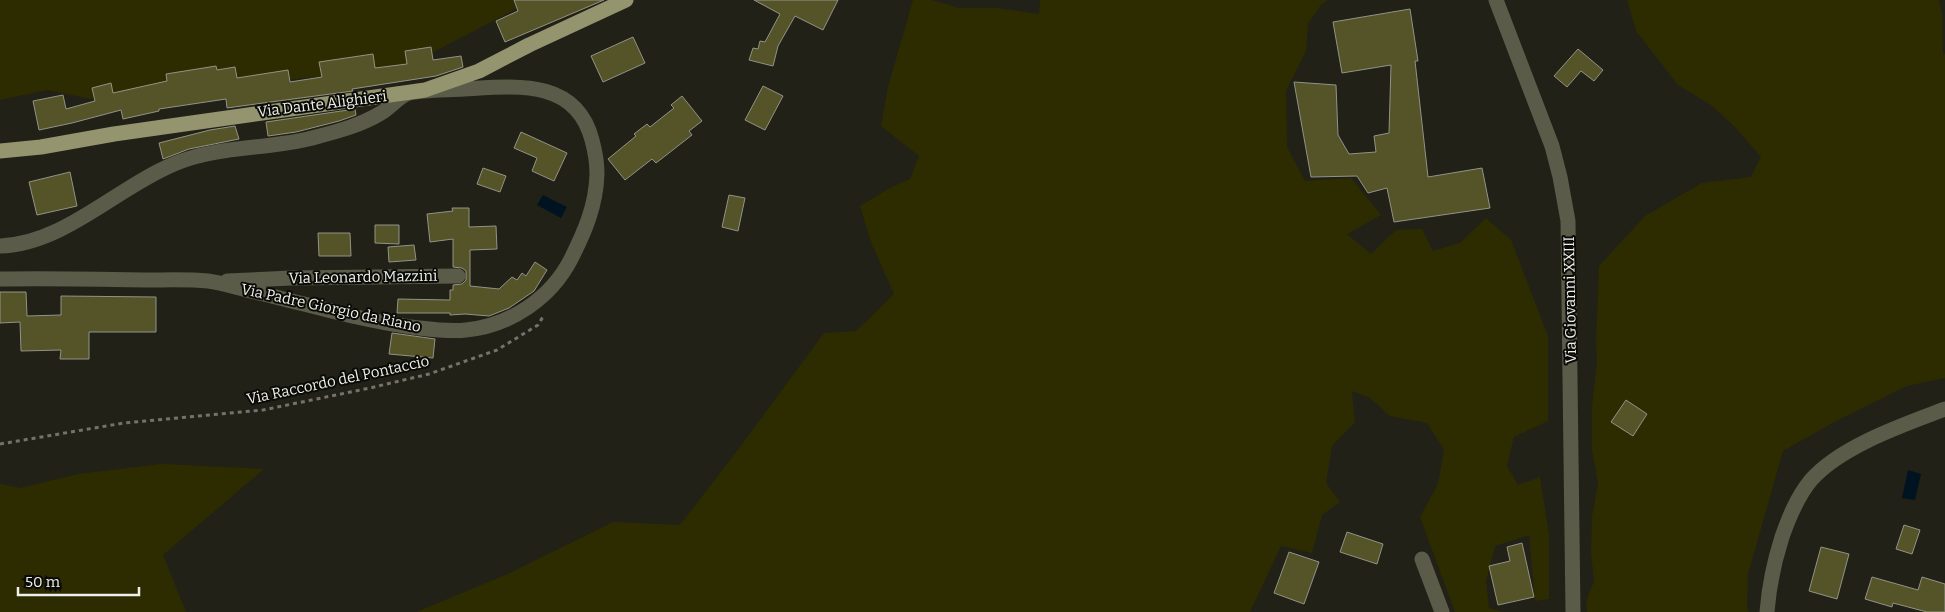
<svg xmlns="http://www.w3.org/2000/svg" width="1945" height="612" font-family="Bitter,serif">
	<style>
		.green { fill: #2d2c00 }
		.water { fill: #001320 }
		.building { fill: #545428; stroke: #929387 }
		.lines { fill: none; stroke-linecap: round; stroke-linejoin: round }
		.path { stroke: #73736b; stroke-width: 3; stroke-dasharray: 4 4; stroke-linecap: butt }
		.minor { stroke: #5a5b48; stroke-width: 15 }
		.major { stroke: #94956e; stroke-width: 15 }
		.labels { text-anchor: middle; stroke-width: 4; stroke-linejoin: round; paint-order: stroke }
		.street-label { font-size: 15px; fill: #f0f0ea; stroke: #0a0a07 }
	</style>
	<rect width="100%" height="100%" fill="#212118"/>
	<path class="green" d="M0,0h533l-130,68 -252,26 -49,7 -55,-11 -47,10z
		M913,0h19l27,8h38l42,6 1,-14h287l-7,6 -12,18 -2,27 -20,40 1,56 18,34 46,-3 30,37 -34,19 24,20 25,-24 26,-1 11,22 27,-8 26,-25 25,22 37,96v85l-34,16 -7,29 11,19 22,-8 9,58v64l-14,2 -6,-66 -34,11 -9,35 3,27 14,4h-48l-35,-95 18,-33 6,-34 -17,-27 -37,-7 -20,-18 -18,-7 3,31 -23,24 -6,37 14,19 -18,13 -10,38 -31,-7 -31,66h-834l94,-39 103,-51 67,3 57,-74 87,-118 32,-2 38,-37 -23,-52 -11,-36 32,-19 18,-8 9,-23 -38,-30 7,-39z
		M1627,0h312l3,14 1,40h2v324l-38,8 -71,35 -53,30 -35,123 -1,34 2,4h-162l-1,-10 8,-21 -3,-28 1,-37 6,-32 -6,-35v-42l5,-45 -1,-21 3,-75 46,-50 57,-33 49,-6 10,-20 -28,-32 -22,-20 -33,-20 -42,-54z
		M161,464l103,5 -101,86 23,57h-186v-128l20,4 58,-14z"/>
	<path class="water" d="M543,195l24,12 -6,11 -24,-13z
		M1908,470l13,4 -6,26 -13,-2z"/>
	<path class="building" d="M514,0h90l-99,42 -9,-21 22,-10z
		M754,0h84l-15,30 -28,-14 -17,30 -5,20 -24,-6 4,-12 5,1 2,-8 5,1 15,-28z
		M1410,9l8,52h-3l13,116 54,-9 8,40 -96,14 -7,-34 -19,5 -11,-17 -46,1 -17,-95 42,3 2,50 11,19 27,-2 -2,-16 15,-3 2,-68 -49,8 -9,-51z
		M633,37l12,26 -42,19 -12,-26z
		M431,47l2,13 28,-4 2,11 -27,9 -84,13 1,2 -90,12 -36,5 -1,-9 -67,10v2l-36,8 -2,-9 -49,13 -33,7 -6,-29 30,-6 3,14 29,-8 -3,-13 19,-5 2,10 54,-12 -1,-7 50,-8 1,4 18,-3 2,11 51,-8 2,12 32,-5 -3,-15 54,-8 2,14 32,-4 -2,-13z
		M1578,49l25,21 -9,11 -13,-10 -14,16 -13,-11z
		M763,86l20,10 -18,34 -20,-10z
		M682,96l20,25 -13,10 3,4 -36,28 -4,-4 -27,21 -17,-21 28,-23 -2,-2 13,-10 3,3 24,-19 -3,-3z
		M355,109l1,6 -17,6 -43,11 -28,4 -2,-14z
		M235,126l4,13 -50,10 -26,10 -4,-16 51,-13z
		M521,132l46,21 -13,28 -22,-10 5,-13 -23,-10z
		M483,168l23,8 -6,16 -23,-8z
		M70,172l7,34 -40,9 -8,-33z
		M729,195l16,3 -7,33 -16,-4z
		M452,208h17v19l27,-1 1,23 -27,1v36l29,3 13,-12 5,3 5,-7 4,3 9,-14 12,8 -13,21 -25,17 -20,8 -24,-2 -15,1v-2h-53l1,-14 52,1v-10h3v-5l9,-1 4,-4v-9l-4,-3 -9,-1v-28l-23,3 -3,-28 26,-3z
		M375,225h24v19l-24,-1z
		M318,233h32l1,23h-32z
		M414,245l2,15 -27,2 -1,-15z
		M0,292h26l1,24 34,-1v-19l95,1v35h-67v27h-29l1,-9 -40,1 -1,-29 -20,1z
		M392,333l43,6 -2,19 -44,-4z
		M1626,400l21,14 -14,22 -22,-14z
		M1904,525l16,5 -8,24 -16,-5z
		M1347,532l36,12 -6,20 -37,-12z
		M1522,543l12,54 -36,8 -9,-39 21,-5 -3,-14z
		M1821,547l28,7 -12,45 -28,-8z
		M1289,552l30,10 -15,42 -30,-11z
		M1872,577l46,13 4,-13 23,7v28h-18l-34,-9 -1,4 -27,-8z"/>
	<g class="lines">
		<path class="path" d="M0,444l124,-21 139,-13 107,-22 59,-14 68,-24 41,-25 6,-10"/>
		<path class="minor" d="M1496,0l56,146 8,31 8,44 5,391
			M0,246c64,-2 116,-58 174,-82 44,-19 95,-14 142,-27 23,-6 45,-12 65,-24 9,-5 18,-17 28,-20 12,-3 42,-3 55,-4 51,-3 112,-11 128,51 3,11 5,22 5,34 -1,32 -12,57 -26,85 -20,39 -61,67 -105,71 -18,2 -37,-1 -55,-3 -52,-7 -104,-23 -156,-35 -15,-3 -31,-9 -47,-11 -20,-2 -42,-1 -62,-1 -49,-1 -97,-2 -146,-1
			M227,281l64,-3 167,-2
			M1422,559l20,53
			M1767,612c2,-26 7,-50 15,-75 7,-20 15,-40 29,-57 30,-34 92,-55 134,-71"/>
		<path class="major" d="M0,151l41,-4 73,-13 311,-44 54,-19 50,-26 97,-45"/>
	</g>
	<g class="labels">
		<g class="street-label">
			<text transform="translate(322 104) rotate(-7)" y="5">Via Dante Alighieri</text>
			<text transform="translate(363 277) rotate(-1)" y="5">Via Leonardo Mazzini</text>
			<text transform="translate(1570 300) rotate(-91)" y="5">Via Giovanni XXIII</text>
			<text transform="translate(331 308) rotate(12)" y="5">Via Padre Giorgio da Riano</text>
			<text transform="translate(338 380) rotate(-12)" y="5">Via Raccordo del Pontaccio</text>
		</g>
	</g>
	<path d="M18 587v8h121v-8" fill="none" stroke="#f0f0ea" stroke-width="2.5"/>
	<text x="25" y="587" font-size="15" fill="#f0f0ea" stroke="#0a0a07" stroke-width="4" paint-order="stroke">50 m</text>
</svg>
